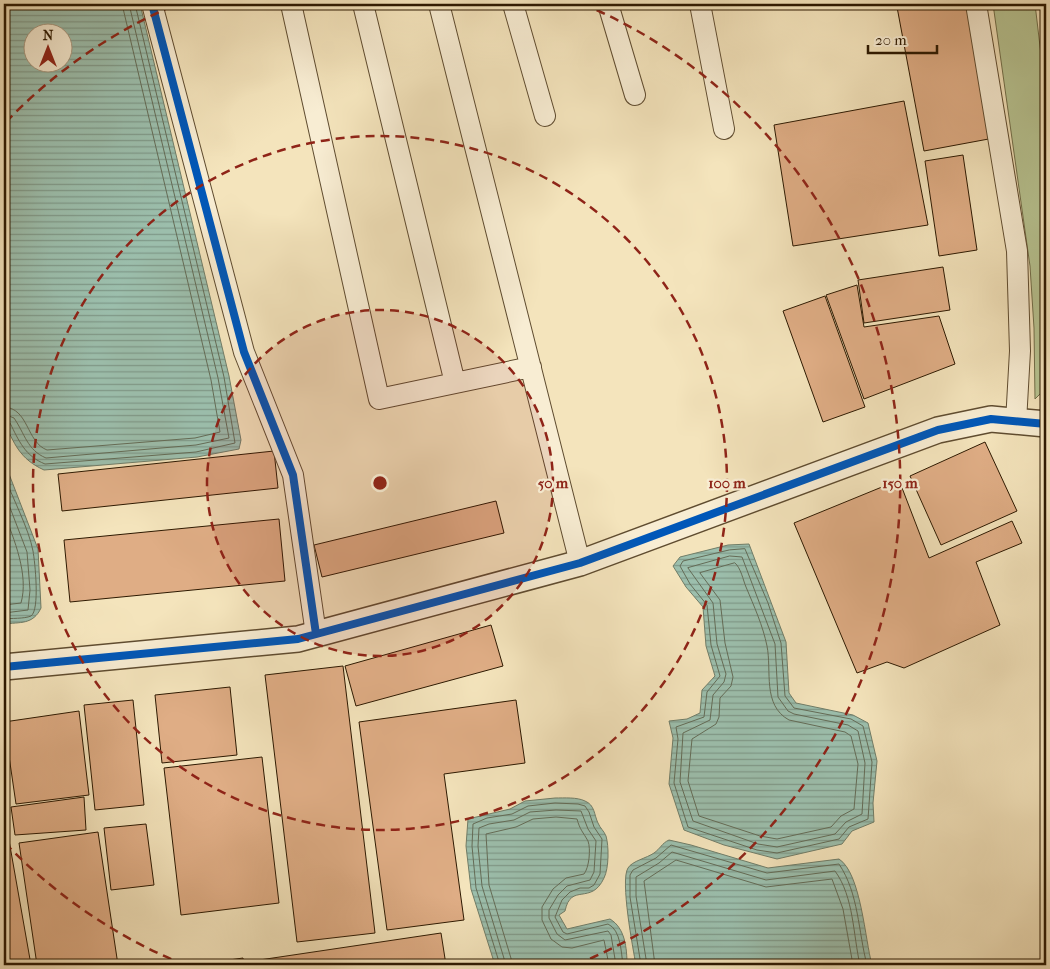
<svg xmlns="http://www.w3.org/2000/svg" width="1050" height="969" font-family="'IM FELL French Canon',serif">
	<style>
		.green { fill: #b8c593; stroke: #726f4a }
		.water { fill: url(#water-rules); stroke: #707d68; fill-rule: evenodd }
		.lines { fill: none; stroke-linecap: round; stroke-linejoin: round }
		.shore { stroke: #646c57; stroke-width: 1 }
		.building { fill: #dfad85; stroke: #2d1901 }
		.minor-casing { stroke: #5f4c30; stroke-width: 22 }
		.tertiary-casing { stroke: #5f4c30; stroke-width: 28 }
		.minor { stroke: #f8edd3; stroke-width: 20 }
		.tertiary { stroke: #f8edd3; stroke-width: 25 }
		.cycleway-casing { stroke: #f8edd3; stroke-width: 11 }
		.cycleway { stroke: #0057b8; stroke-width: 8 }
		.ring { fill: none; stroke: #8f2418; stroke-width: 2.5; stroke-dasharray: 9 6 }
		.centre { fill: #8f2418; stroke: #f8edd3; stroke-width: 2.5 }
		.ring-label { font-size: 15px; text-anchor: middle; font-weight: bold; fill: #8f2418; stroke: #f8edd3; stroke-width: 4.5; stroke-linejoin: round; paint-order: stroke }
	</style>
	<defs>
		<pattern id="water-rules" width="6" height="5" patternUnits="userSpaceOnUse" patternTransform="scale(1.25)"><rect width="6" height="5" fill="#9cbfad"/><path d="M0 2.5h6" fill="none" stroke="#809a8a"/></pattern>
	</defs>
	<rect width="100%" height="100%" fill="#f4e4bc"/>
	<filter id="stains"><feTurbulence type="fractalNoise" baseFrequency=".004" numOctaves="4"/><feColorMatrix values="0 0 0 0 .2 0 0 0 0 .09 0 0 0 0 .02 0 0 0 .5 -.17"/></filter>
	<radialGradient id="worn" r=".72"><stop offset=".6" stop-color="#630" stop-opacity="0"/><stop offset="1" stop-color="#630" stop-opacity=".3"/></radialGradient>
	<path class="green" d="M993,4h42l11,93v291l-11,11 -1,-71 -4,-62z"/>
	<path class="water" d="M4,4h136l89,372 12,64 -2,9 -42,8 -153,13c-24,-11 -30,-26 -40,-49zM32,32h30v30h-30z
		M4,461l34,88 3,59c-8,17 -21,14 -37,16z
		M749,544l37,98 3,51 7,10 57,12 15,8 9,38 -4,42 1,19 -22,9 -10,13 -65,15 -53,-14 -40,-15 -15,-46 4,-46 -4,-17 18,-2 13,-6 2,-23 13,-14 -9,-30 -3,-39 -17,-20 -13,-21 7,-9 48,-12z
		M555,798c9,0 22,-1 30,3 10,4 9,14 13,22 2,5 6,8 8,13 3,10 3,32 -2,42 -13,28 -33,4 -39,33l-6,4 8,14 43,-10c15,9 17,29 17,46h-132l-24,-76 -5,-43 2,-27 42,-10 15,-8z
		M669,840l22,5 77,23 71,-9c22,14 26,81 33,106h-236c-3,-16 -16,-85 -8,-97 4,-7 19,-10 26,-15 6,-4 8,-10 15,-13z"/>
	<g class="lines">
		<path class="shore" d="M4,407c25,1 22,35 43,43l148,-12 25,-6 -9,-52 -89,-376
			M4,414l10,4c11,16 13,32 32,40l150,-13 33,-7 -11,-60 -89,-374
			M4,420l6,3c9,18 15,33 35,41l151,-12 39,-9 -11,-66 -89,-373
			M4,475c8,22 25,54 29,76 2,11 7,59 -2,65 -7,3 -20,2 -27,3
			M4,492l23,60 3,38 -2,20 -24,3
			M4,513c10,26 25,62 17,90l-17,2
			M745,549l23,54 13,40 4,53 9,12 57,11 12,7 9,36 -4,57 -19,8 -10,12 -62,14 -20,-3 -69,-23 -14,-44 4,-44 -2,-12 28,-10 3,-25 13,-16 -9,-31 -4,-40 -17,-21 -10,-18 3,-5 46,-11z
			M730,556l12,1 33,87 3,53 10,14 6,3 54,11 10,6 7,32 -3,51 -16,8 -11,12 -58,13 -19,-3 -65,-23 -13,-39 3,-49 27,-13 3,-25 11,-13 2,-8 -9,-30 -4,-41 -25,-35z
			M735,563c6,5 8,17 11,24 8,19 17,39 21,59 5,25 -5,59 22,74l56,12 6,4 7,28 -4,45 -13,7 -10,11 -54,12 -17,-3 -61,-20 -11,-35 4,-42 24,-15 3,-7 1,-19 11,-12 2,-9 -8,-34 -5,-43 -20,-27z
			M500,965l-24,-77 -4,-42 1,-22 14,-6 25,-4 16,-8 27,-3 23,1 7,2 4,6 5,15 8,12 -2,35 -6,11 -5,3h-9l-10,4 -8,8 -7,17 8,15 4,2 41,-10c13,6 13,28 15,41
			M506,965l-24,-79 -4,-40 1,-18 10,-4 25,-4 16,-8 26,-2 25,1 7,18 8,12 -2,31 -4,8 -23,6 -9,9 -9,15v8l8,16 8,6 43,-9 3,4 5,30
			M513,965l-24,-80 -3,-51 30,-7 17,-8 23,-2 21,2c3,11 6,13 11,22 3,8 1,27 -4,33l-18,4 -13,11 -11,18v13l9,19 11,8 10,1 32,-8 5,25
			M641,965l-11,-68v-22l3,-5 23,-12 15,-13 96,28 72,-9c20,30 19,67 28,101
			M647,965l-11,-69v-19l23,-14 13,-11 94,28 69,-9c19,26 18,64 25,94
			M655,965l-11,-84 32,-21 90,27 66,-8 11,30 10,56"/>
	</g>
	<path class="building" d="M915,4h53l26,134 -70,13 -27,-144z
		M904,101l24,124 -135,21 -19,-121z
		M963,155l14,95 -38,6 -14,-95z
		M943,267l7,43 -86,13 -6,-43z
		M857,285l7,42 75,-11 16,48 -91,35 -38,-104z
		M825,296l40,111 -42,15 -40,-111z
		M985,442l32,69 -76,34 -31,-69z
		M274,451l4,37 -216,23 -4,-37z
		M899,480l30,78 83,-37 10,22 -46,19 24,63 -96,43 -17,-6 -30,11 -63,-150z
		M496,501l8,32 -182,44 -8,-32z
		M279,519l6,62 -215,21 -6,-62z
		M491,625l12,41 -147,40 -11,-40z
		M343,666l32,267 -78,9 -32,-267z
		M230,687l7,68 -75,8 -7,-68z
		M133,700l11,105 -49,5 -11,-105z
		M516,700l9,63 -81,11 20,146 -77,10 -28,-208z
		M79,711l10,84 -73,9 -12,-82z
		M262,757l17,146 -98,12 -17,-147z
		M84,797l2,33 -71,5 -4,-28z
		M4,812l27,153h-27z
		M146,824l8,61 -43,5 -7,-62z
		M98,832l20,133h-81l-18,-122z
		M441,933l5,32h-200v-3z
		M243,958l1,7h-49z"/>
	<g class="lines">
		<g class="minor-casing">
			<path id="minor" d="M152,4l92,348 49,123 23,159
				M291,4l88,395 152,-32
				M363,4l92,379
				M439,4l141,559
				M513,4l32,112
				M608,4l27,91
				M700,4l24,125
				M976,4l41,247 3,100 -4,71"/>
		</g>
		<g class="tertiary-casing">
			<path id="tertiary" d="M4,667l294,-28 282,-76 358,-133 53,-11 55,5"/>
		</g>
		<use href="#minor" class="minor"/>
		<use href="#tertiary" class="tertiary"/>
		<g class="cycleway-casing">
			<path id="cycleway" d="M152,4l92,348 49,123 23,159
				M4,667l294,-28 282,-76 358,-133 53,-11 55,5"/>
		</g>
		<use href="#cycleway" class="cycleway"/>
	</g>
	<circle cx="380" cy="483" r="173" fill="#8f2418" fill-opacity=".12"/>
	<g class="ring">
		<circle cx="380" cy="483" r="173"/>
		<circle cx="380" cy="483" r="347"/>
		<path d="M185 965A520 520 0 0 1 6 844M6 122A520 520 0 0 1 177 4M583 4A520 520 0 0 1 575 965"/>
	</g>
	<circle cx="380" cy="483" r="8" class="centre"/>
	<g class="ring-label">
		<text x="553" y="488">50 m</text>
		<text x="727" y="488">100 m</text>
		<text x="900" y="488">150 m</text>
	</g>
	<rect width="1050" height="969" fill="none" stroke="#f4e4bc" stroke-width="20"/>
	<rect x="5" y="5" width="1040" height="959" fill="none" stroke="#2d1901" stroke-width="2.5"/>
	<rect x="10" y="10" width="1030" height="949" fill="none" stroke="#2d1901"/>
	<g transform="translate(48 48)"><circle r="24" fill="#f8edd3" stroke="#a7987f"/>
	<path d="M0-4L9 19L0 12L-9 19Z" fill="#8f2418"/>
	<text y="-8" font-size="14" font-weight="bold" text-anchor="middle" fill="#2d1901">N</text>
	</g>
	<path d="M868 45v8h69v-8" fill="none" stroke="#2d1901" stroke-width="2.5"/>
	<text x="875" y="45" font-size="15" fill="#2d1901" stroke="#f8edd3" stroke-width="4" paint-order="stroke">20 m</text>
	<rect width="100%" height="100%" filter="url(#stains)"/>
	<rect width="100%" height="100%" fill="url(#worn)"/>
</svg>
